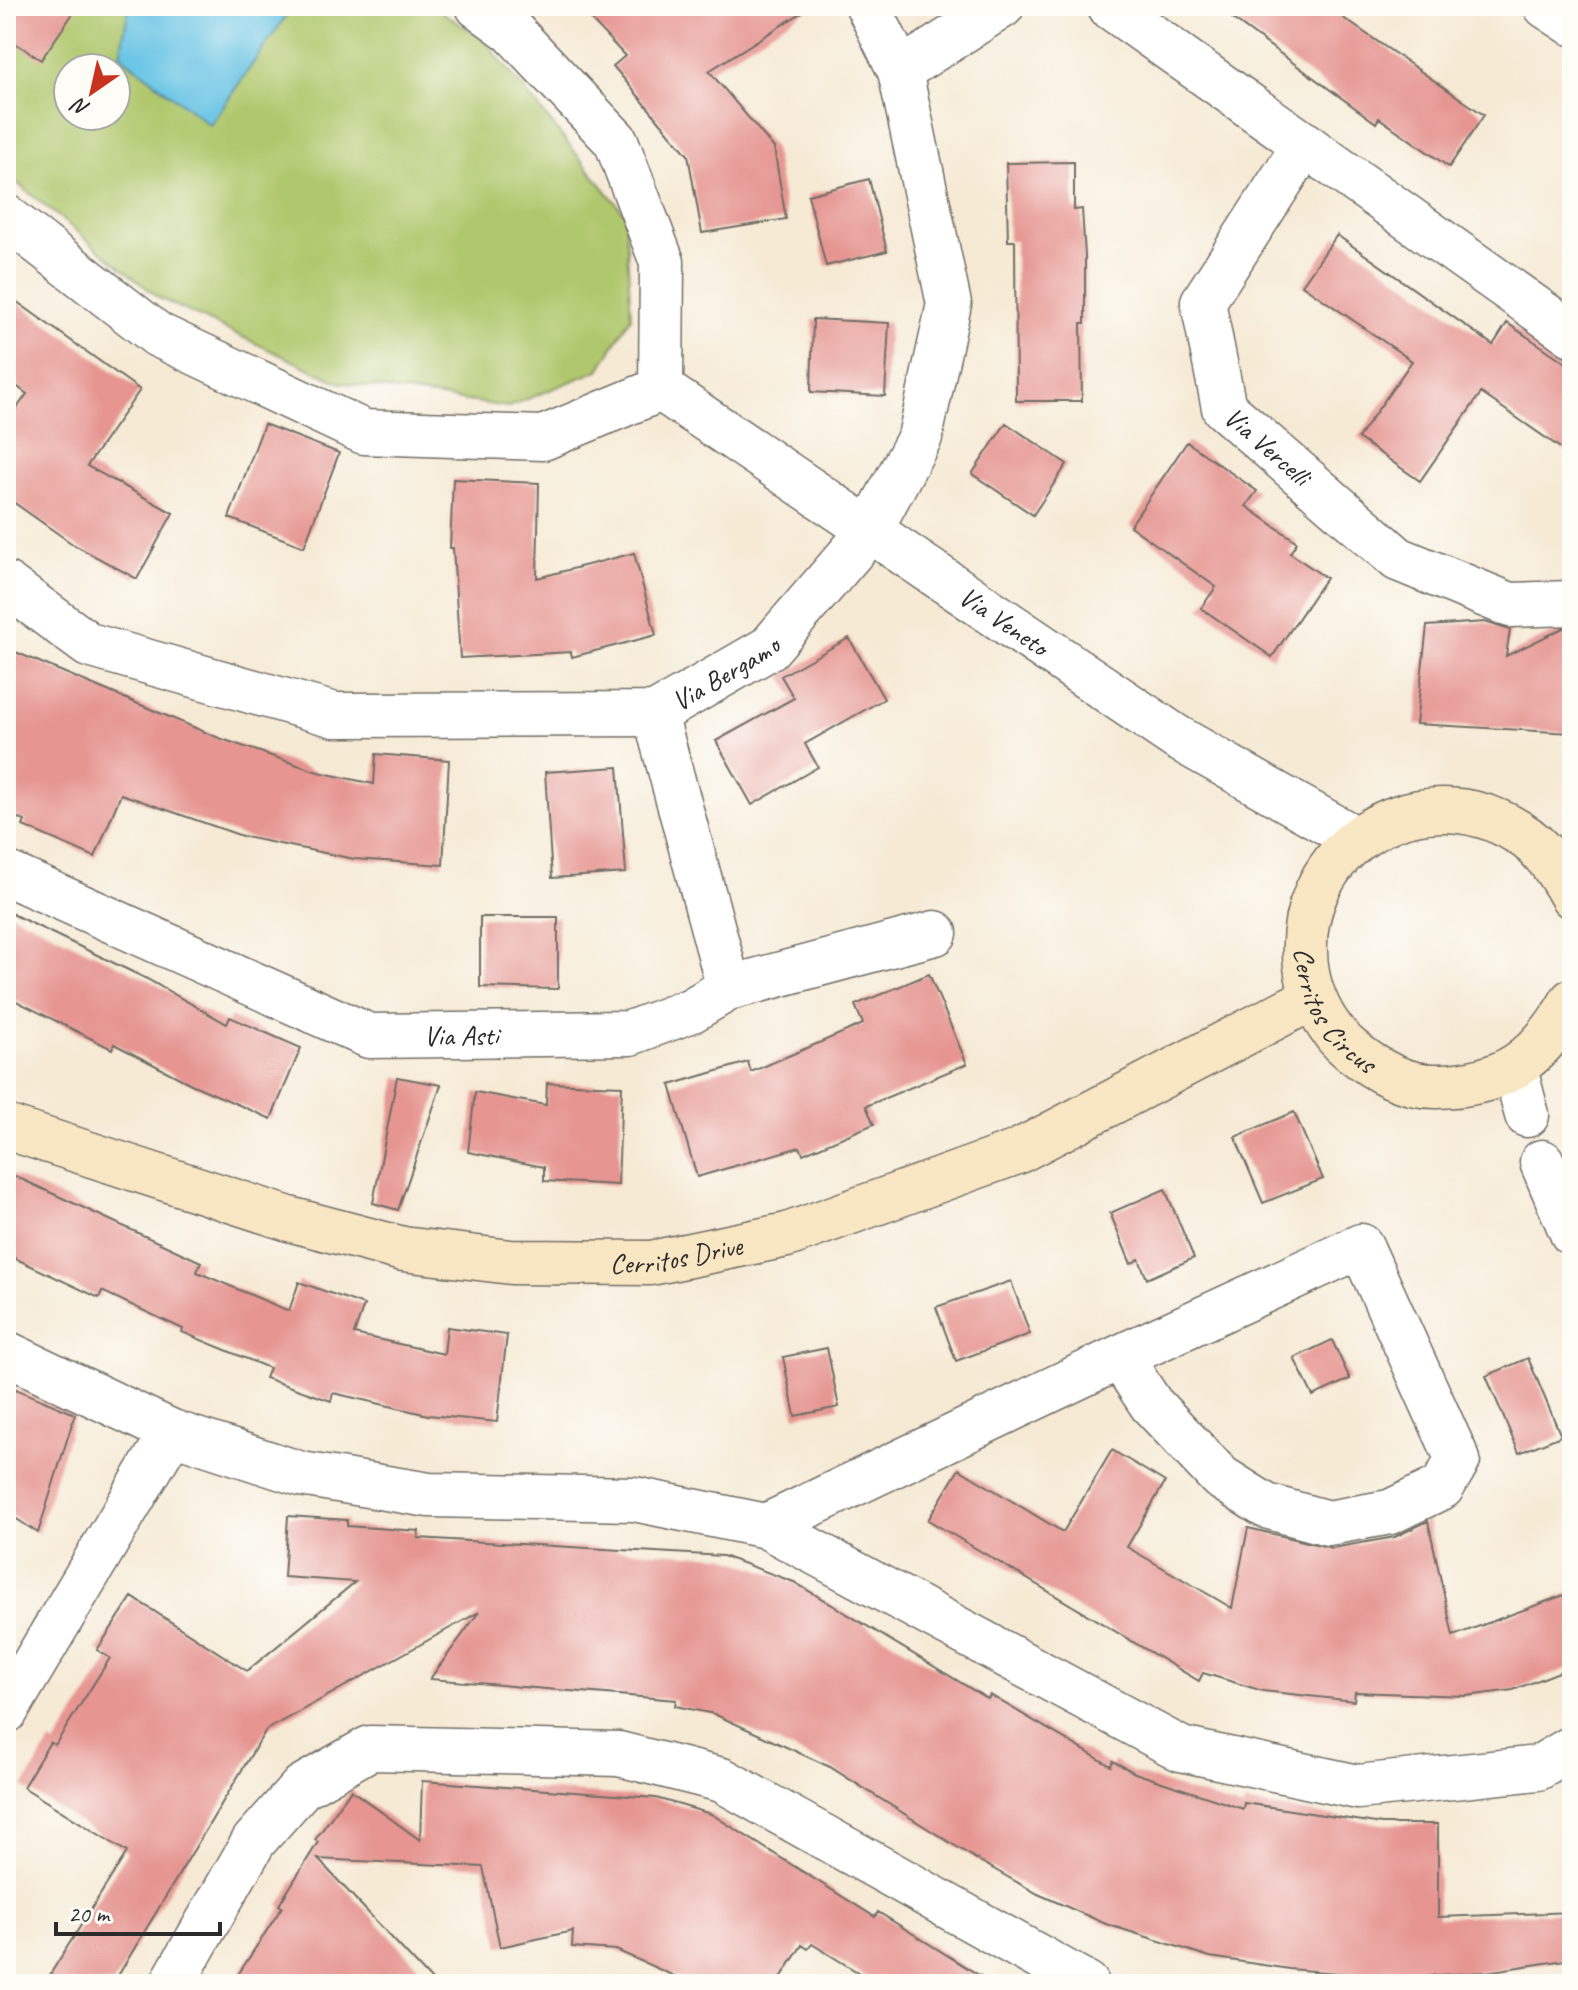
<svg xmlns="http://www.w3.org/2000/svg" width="1578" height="1990" font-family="Caveat,sans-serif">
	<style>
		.green { fill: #b0c86d; stroke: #6e7a4c; stroke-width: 2; fill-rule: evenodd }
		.water { fill: #67c4e5; stroke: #497888; stroke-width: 2 }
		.building { fill: #e69591 }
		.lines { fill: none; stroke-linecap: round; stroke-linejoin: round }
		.street-casing { stroke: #726e66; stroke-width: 47 }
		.secondary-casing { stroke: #726e66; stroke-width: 47 }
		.street { stroke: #fff; stroke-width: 44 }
		.secondary { stroke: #f9e7c3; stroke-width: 44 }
		.labels { text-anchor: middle; stroke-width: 8; stroke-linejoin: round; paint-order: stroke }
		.street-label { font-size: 28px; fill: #2b2b2b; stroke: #fdfcf7 }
	</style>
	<rect width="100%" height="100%" fill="#fdfcf7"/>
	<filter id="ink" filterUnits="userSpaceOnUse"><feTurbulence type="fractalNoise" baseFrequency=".0125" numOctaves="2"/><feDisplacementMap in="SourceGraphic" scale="16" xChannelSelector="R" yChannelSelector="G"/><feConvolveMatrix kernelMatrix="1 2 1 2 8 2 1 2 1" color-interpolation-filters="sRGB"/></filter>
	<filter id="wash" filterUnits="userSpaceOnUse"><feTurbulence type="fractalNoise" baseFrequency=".006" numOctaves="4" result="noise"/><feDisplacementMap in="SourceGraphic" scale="32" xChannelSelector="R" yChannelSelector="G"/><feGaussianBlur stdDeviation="1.8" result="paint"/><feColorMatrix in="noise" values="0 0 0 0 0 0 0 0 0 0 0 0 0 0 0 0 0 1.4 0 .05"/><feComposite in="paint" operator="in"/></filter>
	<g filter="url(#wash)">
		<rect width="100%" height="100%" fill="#f6ead5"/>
		<path class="green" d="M6,6h427l51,34 141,174 6,103 -32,53 -91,37 -170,-25 -179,-84 -153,-124zM68,68h48v48h-48z"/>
		<path class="water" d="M129,6h164l-83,119 -90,-70z"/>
		<g id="blocks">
			<path class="building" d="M6,6h72l-37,54 -35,-23z
				M578,6h234l-103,65 65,77 12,71 -84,14 -14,-78 -75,-89 12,-10z
				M1215,6h111l158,109 -35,52 -70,-49 -3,5z
				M1074,162v48l8,-1 3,47v67h-4l1,78h-66l-1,-160h-7l-2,-78z
				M869,179l18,72 -61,15 -18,-71z
				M1337,235l156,110 14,-22 65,44v89l-91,-63 -61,88 -62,-43 54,-77 -110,-76z
				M6,294l134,96 -53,76 86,47 -36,66 -63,-34 -68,-48v-74l21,-29 -21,-16z
				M813,319l76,4 -4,73 -74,-4z
				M1006,423l61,41 -34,51 -61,-41z
				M264,424l75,29 -35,94 -75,-29z
				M1187,442l70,49 -11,15 51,36 -7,11 36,25 -54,79 -71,-49 15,-21 -86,-61z
				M453,479l86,4 -2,95 97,-25 22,82 -84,22 -1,-5 -111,6 -7,-110h-3z
				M1485,622l25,8 -4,26 57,-28h9v105l-156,-9 11,-98z
				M849,638l35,61 -79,45 13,23 -66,38 -36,-64 78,-43 -13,-22z
				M6,648l213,90 99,34 56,12 2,-30 73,6 -6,105 -89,-6 -109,-22 -124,-43 -26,63 -72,-31 2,-5 -19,-8z
				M618,767l8,106 -74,5 -7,-106z
				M6,911l141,68 80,45 3,-7 71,31 -30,71 -80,-35 -77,-40 -2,5 -106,-53z
				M480,917h78v72l-78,-2z
				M929,974l38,90 -101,42 8,18 -71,30 -3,-7 -103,30 -27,-92 78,-23 3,10 112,-48 -8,-19z
				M397,1077l44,8 -43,125 -25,-7z
				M547,1083l75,3 -4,99 -74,-4v-14l-76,-15 7,-60 71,13z
				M1294,1112l29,67 -60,24 -28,-66z
				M6,1172l195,90 -4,10 92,39 10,-29 65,23 -10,29 90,20 3,-27 60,8 -10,87 -69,-7 -95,-22 -2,8 -66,-23 4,-10 -87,-36 1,-3 -81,-38 -3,7 -93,-44z
				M1165,1189l29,69 -47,21 -8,-20 -8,5 -21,-51z
				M1011,1281l19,53 -74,27 -20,-54z
				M1332,1340l18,39 -37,17 -19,-38z
				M827,1348l12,59 -44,9 -12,-59z
				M1528,1358l33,78 -42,17 -33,-77z
				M6,1385l69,29 -37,119 -32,-21z
				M1112,1450l53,32 -38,65 105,61 16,-80 84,20 63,-11 33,-16 25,115 119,-44v75l-59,23 -47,6 -111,-4 -1,9 -91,-10 -60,-18 -4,8 -271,-161 31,-51 104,63z
				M288,1516l59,4v6l72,5 -1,7 305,18 71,26 194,117 2,-4 121,71 2,-5 22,12 108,36 1,-6 138,21h56v93l134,-5v47l-86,13 -126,8v-5l-71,-6 -79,-12 -104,-33 -68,-30 -62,-35 -146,-92 -116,-53 -39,-8 1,-6 -246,-21 49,-67 -213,118 -153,254h-69l83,-132 -104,-65 27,-45 5,3 55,-87 -13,-8 35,-53 115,74 108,-89 -71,-5z
				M422,1781l234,17 55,16 164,103 3,-5 115,72h-116l-65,-40 -4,5 -6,-4 -25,39h-85l-76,-34 -44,-3 1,-16 -73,16 -17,-80 -165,-8 117,125h-203l50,-77 -3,-2 39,-63 -3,-2 36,-50 69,50z"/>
		</g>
	</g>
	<g filter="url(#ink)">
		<use href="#blocks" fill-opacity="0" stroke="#726e66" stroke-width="2"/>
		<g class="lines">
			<g class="street-casing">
				<g id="street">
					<path d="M1109,6l463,328"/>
					<path d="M1546,6l26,17"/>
					<path d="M900,71l102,-65"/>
					<path id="s1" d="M1305,144l-102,158 21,106 174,151 112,46 62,-2"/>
					<path d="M6,217l152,118 206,97 179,6 118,-49 1,-127 -46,-121 -104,-110 -34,-25"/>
					<path id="s2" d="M661,389l515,348 180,102"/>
					<path id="s3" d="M6,584l83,61 246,70 320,-1 114,-66 100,-116 51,-95 29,-133 -49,-233 -32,-65"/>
					<path d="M655,714l74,274"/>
					<path id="s4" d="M6,873l363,163 261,-3 62,-23 37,-22 206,-55"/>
					<path d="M1515,1069l12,46"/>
					<path d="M1542,1162l30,71"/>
					<path d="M6,1353l166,79 129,42 128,21 205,4 132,27 415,223 177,38 180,-19 34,-20"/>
					<path d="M766,1526l354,-169 241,-111 97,214 -16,27 -52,25 -62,11 -62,-17 -46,-29 -69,-73 -31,-47"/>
					<path d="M6,1711l166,-279"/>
					<path d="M172,1984l82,-143 48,-54 68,-39 249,6 103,26 365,204"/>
				</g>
			</g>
			<g class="secondary-casing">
				<g id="secondary">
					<path id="s5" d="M1572,896c-14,-25 -29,-49 -54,-64 -106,-65 -235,24 -210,146 6,27 21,54 43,72 25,20 53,37 87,36 67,-1 101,-28 134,-85"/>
					<path id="s6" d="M6,1127l283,92 114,30 108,13 140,1 136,-28 230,-83 295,-154"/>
				</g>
			</g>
			<use href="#street" class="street"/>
			<use href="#secondary" class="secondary"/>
		</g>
	</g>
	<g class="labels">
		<g class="street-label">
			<text dy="10" stroke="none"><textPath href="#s1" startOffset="354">Via Vercelli</textPath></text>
			<text dy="10" stroke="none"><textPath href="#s2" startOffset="414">Via Veneto</textPath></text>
			<text dy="10" stroke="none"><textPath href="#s3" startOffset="760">Via Bergamo</textPath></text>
			<text dy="10" stroke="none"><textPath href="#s5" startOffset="452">Cerritos Circus</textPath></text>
			<text dy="10" stroke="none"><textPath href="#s4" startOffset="490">Via Asti</textPath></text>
			<text dy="10" stroke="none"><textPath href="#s6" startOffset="690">Cerritos Drive</textPath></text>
		</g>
	</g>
	<rect width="1578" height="1990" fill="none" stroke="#fdfcf7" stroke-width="32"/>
	<g transform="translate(92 92) rotate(214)"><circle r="38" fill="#fdfcf7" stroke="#a9a8a5" stroke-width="2"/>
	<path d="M0-6L14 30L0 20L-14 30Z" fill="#c8321e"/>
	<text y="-12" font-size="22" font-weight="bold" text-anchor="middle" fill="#2b2b2b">N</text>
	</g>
	<path d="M56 1922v12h164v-12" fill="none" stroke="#2b2b2b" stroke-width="4"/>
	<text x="68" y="1922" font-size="24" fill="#2b2b2b" stroke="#fdfcf7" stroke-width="6" paint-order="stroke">20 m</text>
</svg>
